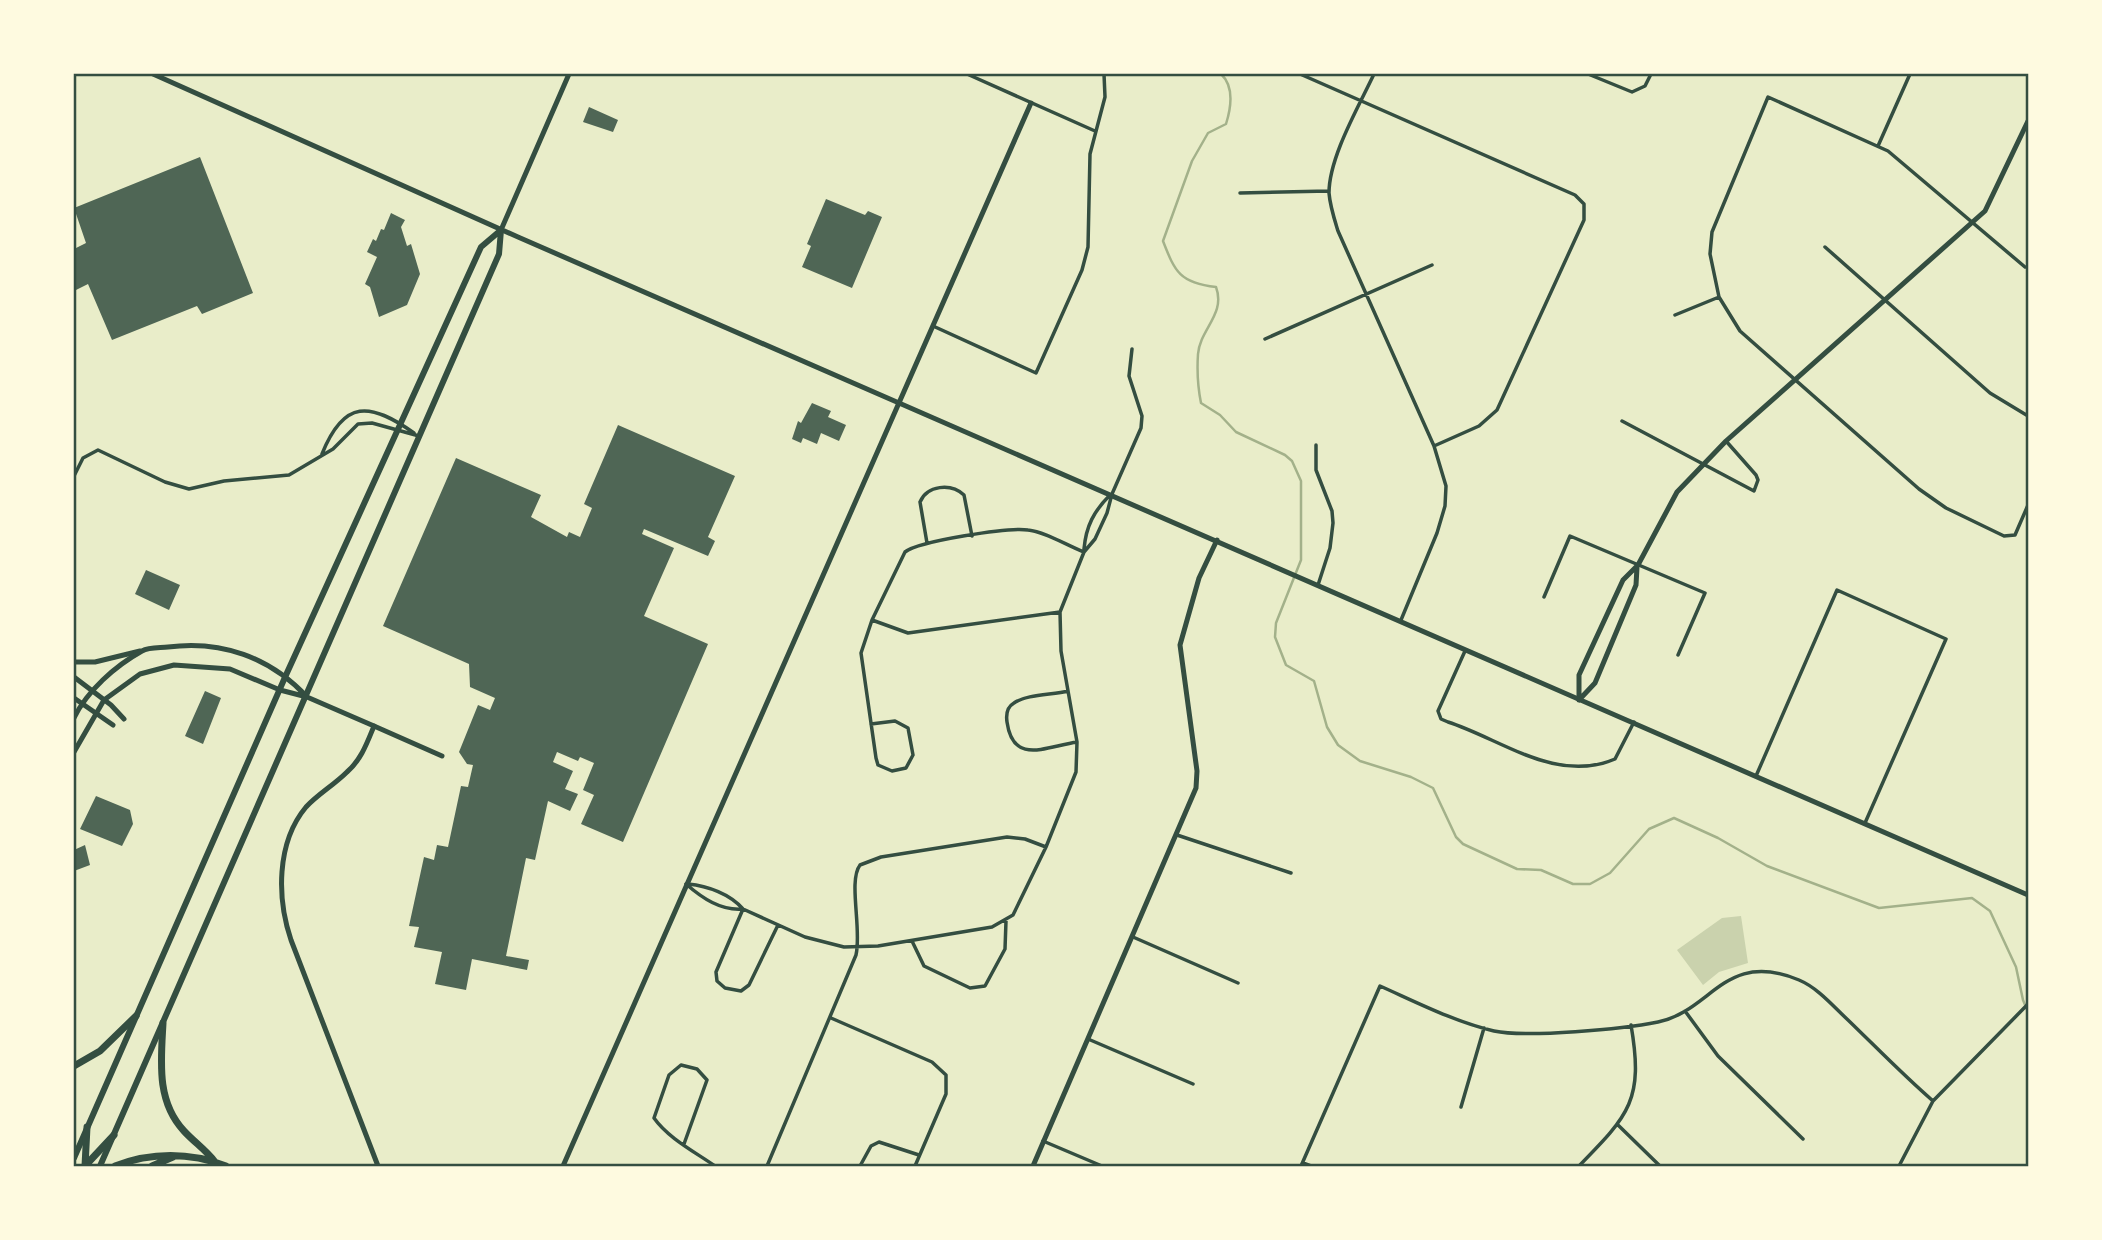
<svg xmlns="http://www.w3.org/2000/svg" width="2102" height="1240" font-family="Raleway,sans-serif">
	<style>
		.green { fill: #cad2ad }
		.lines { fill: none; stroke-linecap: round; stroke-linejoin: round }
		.stream { stroke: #a3b18a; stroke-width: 2.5 }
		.building { fill: #4f6655 }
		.minor { stroke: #344e41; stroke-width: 3.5 }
		.tertiary { stroke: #344e41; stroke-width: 5 }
		.secondary { stroke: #344e41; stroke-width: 5 }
		.primary { stroke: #344e41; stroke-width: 6 }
		.motorway { stroke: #344e41; stroke-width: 7 }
		.neatline { fill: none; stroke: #344e41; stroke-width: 2.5 }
	</style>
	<rect width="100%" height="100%" fill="#e9edc9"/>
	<path class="green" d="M1741,916l7,47 -29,9 -16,13 -26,-35 45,-32z"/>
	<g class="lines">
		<path class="stream" d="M1221,74c14,13 10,34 5,50l-18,9 -16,28 -29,80c12,31 17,42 53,46 10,27 -16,42 -18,67 -1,15 0,34 3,49l19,12 16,17 49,23 7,6 9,20v79l-25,63 -1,14 11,28 28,16 13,46 11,18 22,16 51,16 22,11 23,49 7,7 54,25 24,1 32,14h17l20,-11 39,-44 25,-11 44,20 49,28 112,42 93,-10 18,13 26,56 7,33 5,12"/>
	</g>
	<path class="building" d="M589,107l29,13 -5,12 -30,-10z
		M200,157l53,136 -51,21 -5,-8 -85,34 -24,-56 -14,7v-42l12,-6 -12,-35z
		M826,199l39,16 3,-4 14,6 -30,71 -50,-21 9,-21 -4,-2z
		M391,213l14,7 -4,7 6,19 4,-2 9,30 -13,31 -28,12 -9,-30 -5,-3 12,-27 -10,-5 6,-13 3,2 5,-12 3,1z
		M812,403l19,8 -3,6 18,8 -7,16 -18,-8 -4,11 -14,-6 -2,5 -9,-4 6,-18 3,2z
		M618,425l117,51 -27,61 7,4 -7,15 -64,-27 -2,5 32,14 -30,68 64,28 -85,198 -42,-18 13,-29 -11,-5 11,-27 -14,-6 -2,4 -21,-9 -4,10 20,9 -8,18 13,5 -8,17 -22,-10 -13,59 -9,-2 -20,98 23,4 -2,10 -55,-11 -6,31 -31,-6 7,-32 -28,-5 5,-20 -10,-1 15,-69 10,3 3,-15 11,2 13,-61 7,1 5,-22 -6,-1 -8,-12 19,-47 12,5 5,-12 -25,-11 -1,-23 -86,-38 73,-168 85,37 -10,22 36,20 2,-5 11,5 12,-29 -8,-4z
		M146,570l34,15 -11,25 -34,-16z
		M205,691l16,7 -18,46 -18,-8z
		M96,796l34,14 3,14 -11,22 -42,-17z
		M85,845l5,20 -16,6v-21z"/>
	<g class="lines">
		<path class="minor" d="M967,74l128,57
			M1300,74l275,121 9,9v16l-87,190 -18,16 -45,20
			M1374,74c-15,32 -45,83 -45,119 1,13 5,25 9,38l96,215 12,40 -1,20 -8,27 -36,87
			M1588,74l44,18 13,-6 6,-12
			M1878,146l32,-72
			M1240,193l89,-2
			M1825,247l165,146 38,23
			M2025,267l-137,-116 -120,-54 -56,135 -2,22 9,43 21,34 179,158 27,19 58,28 11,-1 13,-30
			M1675,315l44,-18
			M933,326l103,47 46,-103 6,-23 2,-93 15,-57 -1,-23
			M1265,339l167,-74
			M1622,421l132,70 4,-11 -2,-5 -30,-34
			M1316,445v25l16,41 1,12 -3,25 -12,37
			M322,454c22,-55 48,-52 92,-21
			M74,476l9,-18 15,-8 67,32 24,7 35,-8 65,-6 44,-26 25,-25 14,-1 47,13
			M927,543l-7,-41c7,-17 31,-19 44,-7l8,41
			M1084,549c2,-23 10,-38 26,-54
			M1544,597l26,-61 135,57 -27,62
			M872,620l36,13 152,-21
			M1465,651l-27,60 3,8 7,3c53,17 108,62 167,37l19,-37
			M1068,691c-15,4 -41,3 -54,12 -7,4 -8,12 -7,19 6,43 38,25 70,20
			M871,724l24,-3 13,7 5,27 -7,13 -14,3 -14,-6 -2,-7 -15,-105 11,-33 33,-68c14,-11 104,-25 123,-22 18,2 38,15 56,22
			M1756,776l81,-186 109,49 -81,184
			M1177,835l114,38
			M686,884c16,14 35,27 57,25
			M688,884c20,2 42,10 55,25l62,28 39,10 34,-1 114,-19 21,-12 33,-68 30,-75 1,-30 -16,-91 -1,-39 24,-60 11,-13 12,-26 5,-19 29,-66 1,-12 -13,-40 3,-27
			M743,909l-27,63 1,9 8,7 16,3 8,-6 29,-60
			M1133,937l105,46
			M912,941l12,25 46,22 15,-2 20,-37 1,-28
			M1685,1011l33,45 85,83
			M831,1018l101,44 14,13v19l-31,72
			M1088,1039l105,45
			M1461,1107l23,-79
			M1618,1125l42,41
			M1043,1141l59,25
			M684,1144l23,-64 -10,-11 -16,-4 -12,10 -15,43c14,20 41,34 61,48
			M1303,1163l8,3
			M767,1166l89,-211c6,-26 -8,-74 4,-90l21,-8 126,-20 18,2 21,8
			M860,1166l11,-20 8,-4 40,13
			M1301,1166l79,-180c36,16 75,36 114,45 33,7 129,-2 164,-9 54,-11 67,-73 141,-42 19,8 34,26 49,40 28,27 55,55 85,81
			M1579,1166c50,-51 65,-66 52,-141
			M1899,1166l34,-65 95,-97"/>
		<path class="tertiary" d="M74,662h21l45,-11
			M74,677l37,28 13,14
			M74,698l39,27
			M1579,700v-25l44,-95 15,-15 39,-73 49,-51 259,-230 43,-90
			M1579,700l16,-17 41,-98 1,-18
			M374,726l68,30
			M563,1166l468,-1063
			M1033,1166l163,-378 1,-17 -17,-126 19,-67 18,-38"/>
		<path class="secondary" d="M153,74l365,163 1510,658
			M501,230l68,-156
			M74,718c13,-27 41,-52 68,-67 7,-4 18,-3 26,-4 53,-7 102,10 139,50
			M74,752l30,-52 36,-26 34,-9 56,4 50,21 27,7 67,29c-7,17 -13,34 -27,46 -13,13 -29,22 -41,35 -30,36 -29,92 -15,133l87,226"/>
		<path class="primary" d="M74,1158l212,-483 195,-428 20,-17
			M100,1166l399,-912 2,-24"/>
		<path class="motorway" d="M163,1023c-2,38 -7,78 21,108 10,11 22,19 31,31
			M74,1066l26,-15 36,-35
			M85,1166l29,-31
			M85,1166l2,-39
			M115,1166c36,-14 75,-14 111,0
			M152,1166l21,-9"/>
	</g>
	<rect width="2102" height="1240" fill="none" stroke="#fefae0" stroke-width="150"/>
	<rect x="75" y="75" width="1952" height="1090" class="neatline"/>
</svg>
